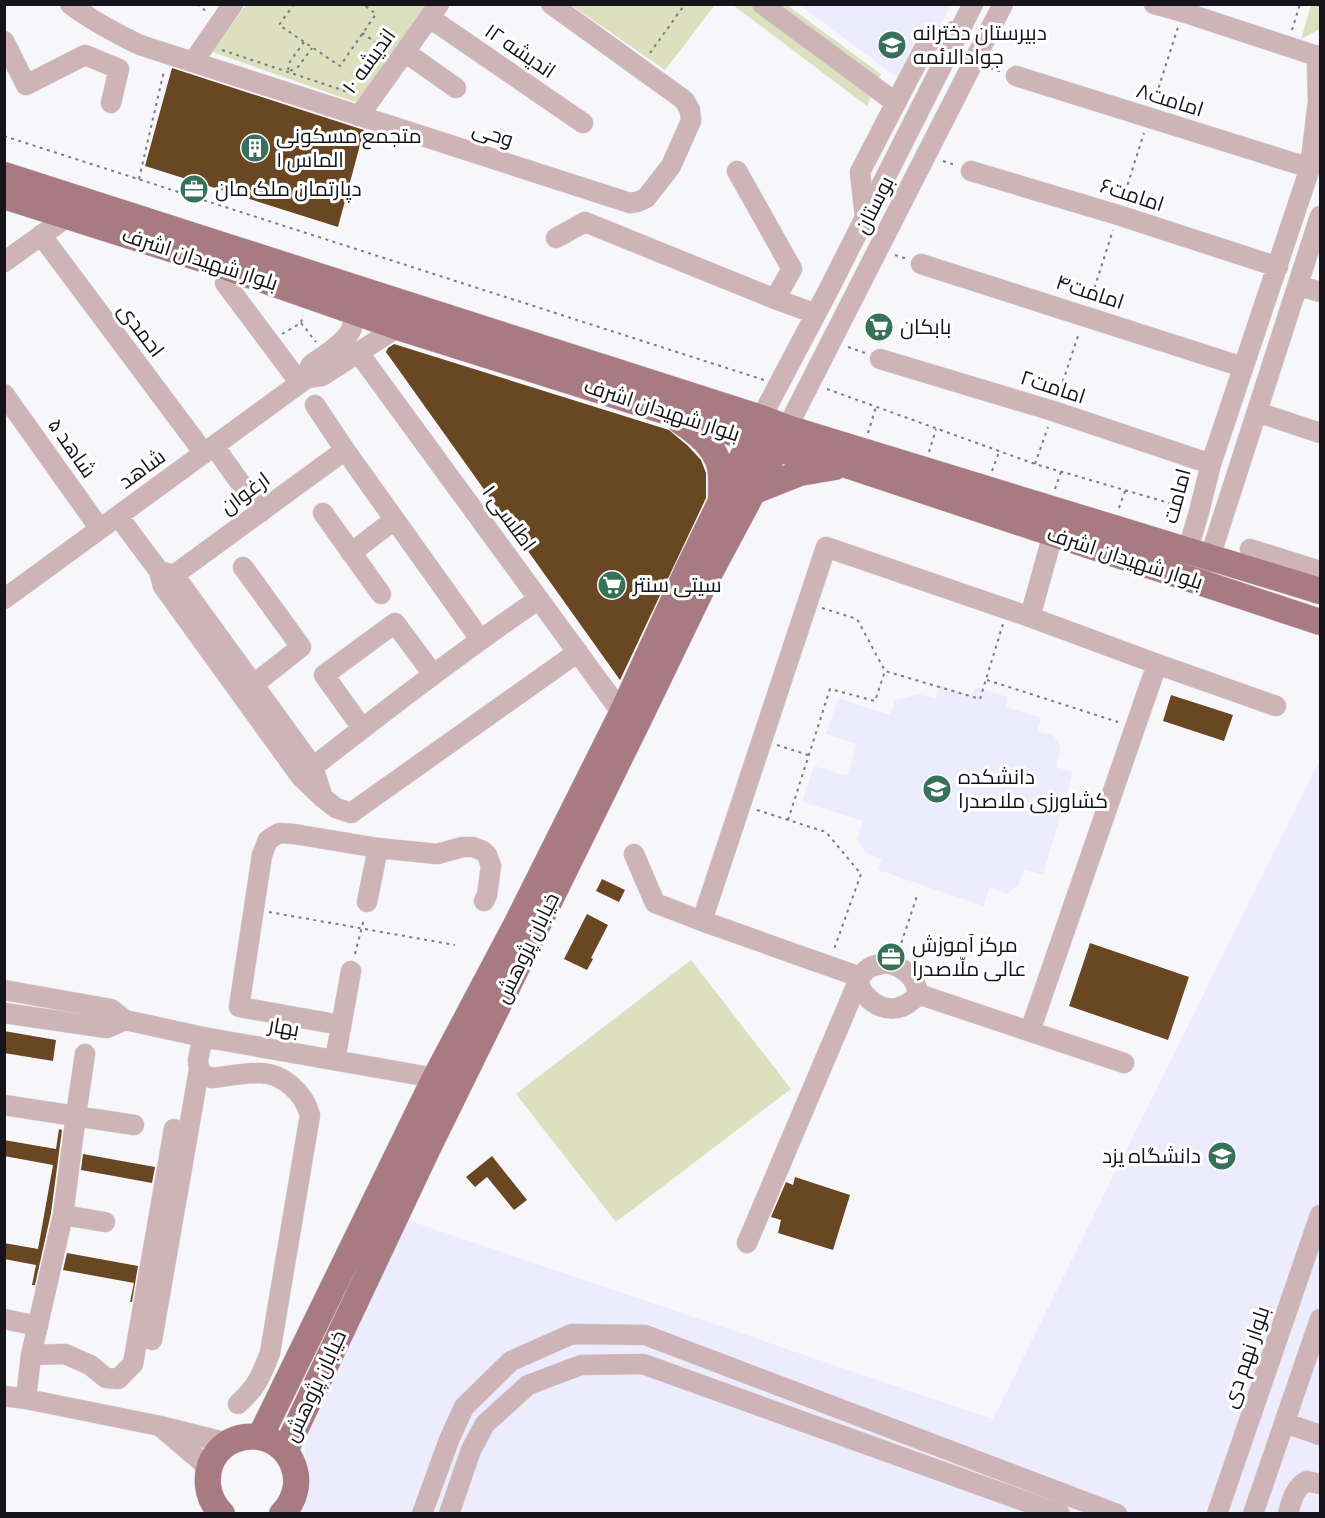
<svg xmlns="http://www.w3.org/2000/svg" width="1325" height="1518" font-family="Barlow,Cairo,sans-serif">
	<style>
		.built { fill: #edecfe }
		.green { fill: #dce0be }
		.building { fill: #694722 }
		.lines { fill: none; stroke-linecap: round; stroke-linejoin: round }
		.minor-casing { stroke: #d3d3d7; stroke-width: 21 }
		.major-casing { stroke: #d3d3d7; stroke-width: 27 }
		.path { stroke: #7c7c81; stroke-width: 2; stroke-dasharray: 3 4.5; stroke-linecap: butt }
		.minor { stroke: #ceb3b7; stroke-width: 20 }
		.major { stroke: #a87a81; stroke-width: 26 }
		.labels { text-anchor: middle; stroke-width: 6; stroke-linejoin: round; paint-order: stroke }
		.poi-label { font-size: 21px; fill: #15141b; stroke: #fff; text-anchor: start }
		.street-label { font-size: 21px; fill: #15141b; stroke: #fff }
	</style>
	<rect width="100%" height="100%" fill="#f7f7fb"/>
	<path class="built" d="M799,5h152l-42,81z
		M940,685l32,10 3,-8 33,10 -2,10 35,11 -4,13 17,5 7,12 -5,19 17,5 -30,103 -19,-6 -5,16 -12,9 -18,-6 -5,18 -106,-36 4,-11 -16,-6 -9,-13 6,-19 -61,-19 12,-36 33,10 10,-32 -31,-10 12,-36 52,17 5,-15 23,-6 18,5z
		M1320,759v754l-1019,1 7,-23 -3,-40v-18l100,-214 588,200z"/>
	<path class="green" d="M422,4l4,3 -68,96 -146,-51 34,-47z
		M571,5h144l-50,65z
		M733,5h54l94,69 -14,32z
		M1311,5h9v24l-19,10z
		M691,960l100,129 -175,133 -100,-128z"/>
	<path class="building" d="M172,68l192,62 -26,97 -193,-61z
		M394,344l275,86 19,16 13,14 5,13v25l-86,182 -234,-328 2,-4z
		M1171,695l62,20 -9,26 -61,-20z
		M602,879l23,11 -6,12 -23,-11z
		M587,914l21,11 -17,33 2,1 -6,11 -23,-11z
		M1090,943l99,34 -21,63 -99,-34z
		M4,1031l52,9 -3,21 -49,-8z
		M59,1129l3,1 -11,83 -16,72h-3l4,-20 -32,-6v-16l34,6 15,-84 -49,-9v-16l52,9z
		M83,1154l72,13 -3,16 -71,-13z
		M492,1156l35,44 -13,10 -27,-33 -12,10 -9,-10z
		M795,1177l55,18 -17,55 -55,-17 3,-13 -10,-3 15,-35 7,3z
		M67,1253l71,13 -6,36h-2l4,-19 -71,-13z"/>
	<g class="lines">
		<g class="minor-casing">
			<path id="minor" d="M70,4c22,17 45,29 70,41l490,158 7,-1 9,-4 25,-32 20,-45 -1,-11 -6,-10 -133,-96
				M762,4l134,99
				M1154,4l29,8 137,45
				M430,18l153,105
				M4,41l22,44 59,-30 34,14 -8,34
				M405,52l51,36
				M193,62l40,-58
				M1016,76l294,92
				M359,116l80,-112
				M737,171l55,98 -17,30
				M971,171l147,44 160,52
				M865,217l-5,-45 67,-129 34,-15
				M41,235l163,218
				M556,238l29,-16 190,77 41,15
				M4,262l63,-45
				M921,264l322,103
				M225,283l75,100
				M1298,285l22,7
				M358,352l264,361
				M880,359l173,52 158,53
				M307,378l1,-7 3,-6c12,-9 33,-21 40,-35 3,-7 2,-12 1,-19
				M4,394l96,135
				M315,405l30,45 135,189
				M1257,412l63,21
				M761,418l68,-129 144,-285
				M787,428l216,-424
				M214,446l47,66
				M323,513l58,81
				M118,516l41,55 4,15 138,191 22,21 13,10 15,5 227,-161
				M1250,549l70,22
				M351,553l43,-33
				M243,567l58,80 -48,38
				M1201,568l9,-11 110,-341
				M159,571l15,4 139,192 9,28
				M174,575l171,-125
				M1192,580l-4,-31 11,-37 12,-48 99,-296 8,-67 -1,-37 3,-9
				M4,599l303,-221 15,-2 76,-49
				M1030,617l127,47 -127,367
				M1157,664l119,42
				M362,728l-38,-53 71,-52 38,51
				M313,767c74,-58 148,-115 226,-168
				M634,854l21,49 47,18
				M367,902l11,-54
				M887,963c17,4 29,14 31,31 -14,18 -34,19 -50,4 -3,-4 -7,-7 -8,-12 -1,-3 0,-6 0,-9 8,-11 14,-12 27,-14z
				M4,990l107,19 14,11 78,17 232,41
				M918,994l206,69
				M4,1013l103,15 18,-8
				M341,1025l-102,-18 23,-152 6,-15 11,-7 15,1 84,14 59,6 26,-7h10l10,4 4,4 4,11 -4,29 -3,6
				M203,1037l-5,23 1,10 7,6 6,2c16,-2 32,-5 47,-5 24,0 45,20 51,42l-40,238c-9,23 -13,34 -32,51
				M335,1060l16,-89
				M4,1105l130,20
				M63,1215l42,7
				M747,1243l113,-266 -158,-56 124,-374 204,70 23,-83
				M4,1319l34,7
				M152,1340l47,-270
				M31,1355l32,-140 13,-100 9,-61
				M4,1396l22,3 134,27 68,17
				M26,1399l5,-44 34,-1 25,11 16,13 12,1 15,-15 41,-235
				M1285,1423l35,12
				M162,1428l47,40
				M422,1514l27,-74 15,-33 47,-46 61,-27 73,1 472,179
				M449,1514l22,-64 14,-26 43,-39 53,-20 62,-1 417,150
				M1217,1514l103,-299
				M1253,1514l67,-195
				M1288,1514c3,-13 7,-27 19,-33l13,3"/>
		</g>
		<g class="major-casing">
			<path id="major" d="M4,175l757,243 26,10 533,163
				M4,196l208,66 186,65 270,85 83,27 25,10 70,16 474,157
				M680,421c16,11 35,25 40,46 2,10 1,22 1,33
				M752,492l48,-19 35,-6
				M260,1437l175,-359 82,-155 105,-210 67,-146 69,-142
				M285,1451l142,-301 210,-427 70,-145 77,-144
				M222,1514c-8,-8 -13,-18 -14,-29 -5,-55 73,-68 87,-14 4,15 -2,32 -13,43"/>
		</g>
		<path class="path" d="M197,4l10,8
			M294,4l-15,21 61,41 36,-52 -13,-10
			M1292,30l8,-26
			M362,33l25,17
			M304,42l-15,21 -1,9 10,-5 14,-19
			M222,50l132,44 1,-2
			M650,53l35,-49
			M990,68l12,4
			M1154,102l24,-75
			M4,136l760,244
			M943,161l12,4
			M139,179l25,-108
			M1123,199l21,-66
			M895,255l12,4
			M1090,302l23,-72
			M301,323l15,19
			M282,334l19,-11 2,-8
			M848,347l17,6
			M827,389l208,75 148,43
			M1058,396l21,-63
			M868,433l8,-26
			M929,452l7,-23
			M1035,464l13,-37
			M992,471l7,-19
			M1055,489l6,-17
			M1119,508l6,-17
			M1174,526l6,-13
			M822,608l35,11 28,52
			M987,680l131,42
			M777,745l31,10
			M757,810l69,22 35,42 -28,78
			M788,820l42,-131 45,12 10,-30 95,28 23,-75
			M269,912l186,33
			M899,950l19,-57
			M355,954l9,-35"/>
		<use href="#minor" class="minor"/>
		<use href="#major" class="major"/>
	</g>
	<defs>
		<g id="school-disc" transform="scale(1.5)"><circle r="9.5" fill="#387159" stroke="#fff"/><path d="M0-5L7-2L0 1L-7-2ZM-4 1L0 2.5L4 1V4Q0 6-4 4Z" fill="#fff"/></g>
		<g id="building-disc" transform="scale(1.5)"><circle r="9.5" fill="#387159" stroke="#fff"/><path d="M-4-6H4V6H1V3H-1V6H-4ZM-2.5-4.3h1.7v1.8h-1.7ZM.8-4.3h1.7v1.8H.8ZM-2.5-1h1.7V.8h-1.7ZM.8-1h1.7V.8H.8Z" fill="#fff"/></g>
		<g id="office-disc" transform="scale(1.5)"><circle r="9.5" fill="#387159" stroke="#fff"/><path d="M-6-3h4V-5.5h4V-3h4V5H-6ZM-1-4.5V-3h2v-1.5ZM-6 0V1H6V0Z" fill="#fff"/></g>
		<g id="supermarket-disc" transform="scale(1.5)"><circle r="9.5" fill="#387159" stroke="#fff"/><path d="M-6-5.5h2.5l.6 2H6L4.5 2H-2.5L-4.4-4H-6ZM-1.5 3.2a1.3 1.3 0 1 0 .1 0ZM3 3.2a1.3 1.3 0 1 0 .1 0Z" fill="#fff"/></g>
		<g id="university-disc" transform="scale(1.5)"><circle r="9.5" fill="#387159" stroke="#fff"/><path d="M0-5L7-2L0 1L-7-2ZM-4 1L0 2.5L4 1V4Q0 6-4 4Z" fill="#fff"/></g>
	</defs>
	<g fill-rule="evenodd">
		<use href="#school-disc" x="892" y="45"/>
		<use href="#building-disc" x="255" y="148"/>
		<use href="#office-disc" x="194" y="189"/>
		<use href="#supermarket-disc" x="879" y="327"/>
		<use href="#supermarket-disc" x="612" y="585"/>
		<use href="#university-disc" x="937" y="789"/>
		<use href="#office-disc" x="891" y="957"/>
		<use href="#university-disc" x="1222" y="1156"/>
	</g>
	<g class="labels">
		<g class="poi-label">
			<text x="913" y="40">دبیرستان دخترانه<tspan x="913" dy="24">جوادالائمه</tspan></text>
			<text x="276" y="143">متجمع مسکونی<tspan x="276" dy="24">الماس ۱</tspan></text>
			<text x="215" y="196">دپارتمان ملک مان</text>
			<text x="900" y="334">بابکان</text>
			<text x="633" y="592">سیتی سنتر</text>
			<text x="958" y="784">دانشکده<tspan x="958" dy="24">کشاورزی ملاصدرا</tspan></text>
			<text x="912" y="952">مرکز آموزش<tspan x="912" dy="24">عالی ملّاصدرا</tspan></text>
			<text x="1201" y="1163" text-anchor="end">دانشگاه یزد</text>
		</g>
		<g class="street-label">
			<text transform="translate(520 51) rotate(34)" y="7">اندیشه ۱۲</text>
			<text transform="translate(369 61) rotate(-54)" y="7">اندیشه ۱۰</text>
			<text transform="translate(1170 100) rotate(17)" y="7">امامت۸</text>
			<text transform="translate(493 134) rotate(18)" y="7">وحی</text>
			<text transform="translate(1132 195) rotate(18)" y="7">امامت۶</text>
			<text transform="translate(874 205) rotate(-63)" y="7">بوستان</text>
			<text transform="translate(200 259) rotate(18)" y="7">بلوار شهیدان اشرف</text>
			<text transform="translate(1090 292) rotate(18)" y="7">امامت۴</text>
			<text transform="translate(141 330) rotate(53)" y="7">احمدی</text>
			<text transform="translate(1053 387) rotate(18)" y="7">امامت۲</text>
			<text transform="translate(662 410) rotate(18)" y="7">بلوار شهیدان اشرف</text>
			<text transform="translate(72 448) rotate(55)" y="7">شاهد ۵</text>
			<text transform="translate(142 469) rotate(-36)" y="7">شاهد</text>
			<text transform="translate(245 493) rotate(-36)" y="7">ارغوان</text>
			<text transform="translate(1177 496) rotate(-75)" y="7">امامت</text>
			<text transform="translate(509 518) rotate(54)" y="7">اطلسی ۱</text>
			<text transform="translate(1125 558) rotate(18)" y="7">بلوار شهیدان اشرف</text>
			<text transform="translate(527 948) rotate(-64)" y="7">خیابان پژوهش</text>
			<text transform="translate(284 1027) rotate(10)" y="7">بهار</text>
			<text transform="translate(1246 1357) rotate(-71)" y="7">بلوار نهم دی</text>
			<text transform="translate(315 1386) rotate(-65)" y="7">خیابان پژوهش</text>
		</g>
	</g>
	<rect width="1325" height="1518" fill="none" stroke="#15141b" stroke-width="12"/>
</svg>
